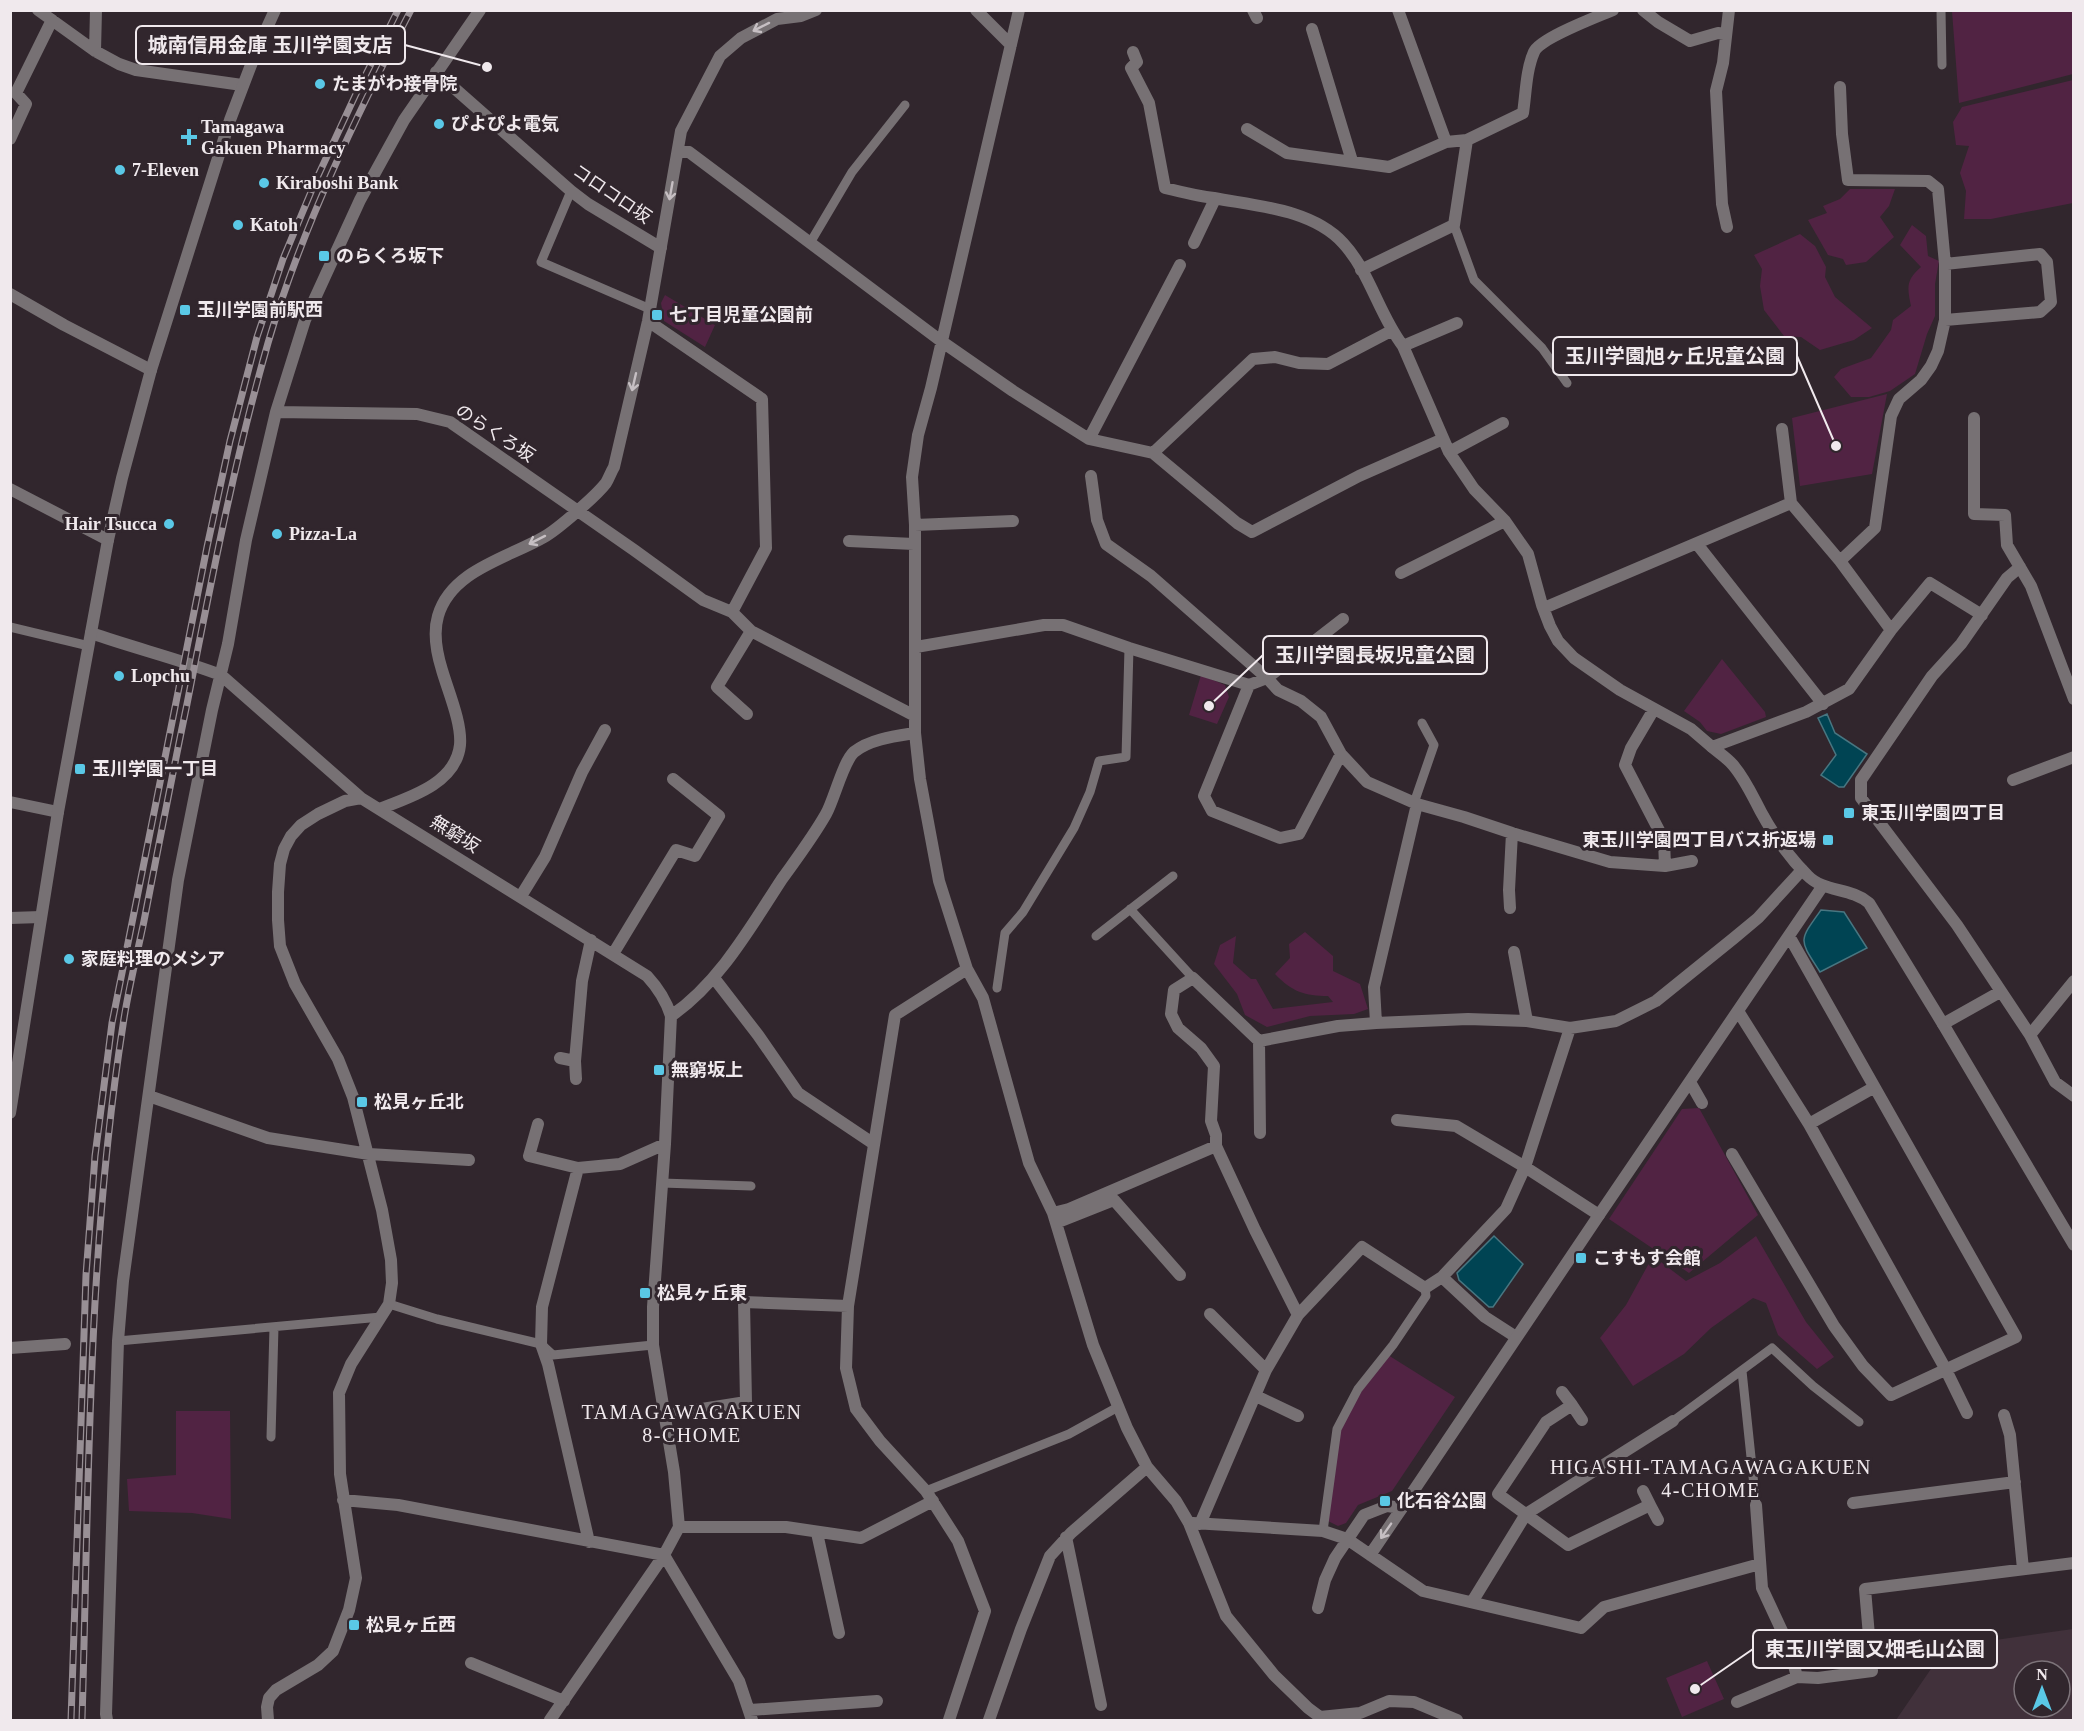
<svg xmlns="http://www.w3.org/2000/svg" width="2084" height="1731" font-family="'Times New Roman','Noto Sans JP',serif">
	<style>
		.built { fill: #41313b; fill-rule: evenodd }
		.green { fill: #512343 }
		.water { fill: #004453; stroke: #487681; stroke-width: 1.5 }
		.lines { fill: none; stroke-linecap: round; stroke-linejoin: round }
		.service { stroke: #777174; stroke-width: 9 }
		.minor { stroke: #777174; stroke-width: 12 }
		.tertiary { stroke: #777174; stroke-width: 12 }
		.rail-casing { stroke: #988f95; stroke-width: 7 }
		.rail { stroke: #31262d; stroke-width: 4.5; stroke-dasharray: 14; stroke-linecap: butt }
		.oneway { stroke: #c6bfc3 }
		.poi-dot { fill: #5ac8e6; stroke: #31262d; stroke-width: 2 }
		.labels { text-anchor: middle; stroke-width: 6; stroke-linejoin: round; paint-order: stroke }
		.poi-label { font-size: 18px; font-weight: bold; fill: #f0e9ed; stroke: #31262d; text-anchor: start }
		.street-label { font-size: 18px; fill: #f0e9ed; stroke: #31262d }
		.neighbourhood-label { font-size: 20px; letter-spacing: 1.5px; fill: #f0e9ed; stroke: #31262d }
		.leader { fill: none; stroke: #f0e9ed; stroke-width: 2 }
		.callout-dot { fill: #f0e9ed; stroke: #31262d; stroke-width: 2 }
		.callout { fill: #31262d; stroke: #f0e9ed; stroke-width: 2 }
		.callout-label { font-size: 20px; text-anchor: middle; font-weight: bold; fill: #f0e9ed }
	</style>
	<rect width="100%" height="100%" fill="#31262d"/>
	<path class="built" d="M2073,1629v91h-177l50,-73zM2024,1671h36v36h-36z"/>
	<path class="green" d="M1952,11h121v63l-114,29z
		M2073,80v123l-82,16h-27l2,-28 -6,-18 9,-27 -13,-1 -3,-23 9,-15z
		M1850,189h45l-6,17 -9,11 14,20 -28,25 -20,3 -3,-6 -15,-4 -20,-35 19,-7 -4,-7 17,-7z
		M1912,225l14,11 2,20 11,5 -4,23v32l-8,18 -12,40 -25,17 -21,6h-18l-17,-20 7,-8 30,-11 20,-28 2,-10 18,-14c-4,-19 -5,-26 10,-39l-21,-22z
		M1800,234l15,12 11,21 -1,10 10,20 37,31 -18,12 -34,10 -19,-13 -17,-1 -20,-26 -4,-24 2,-17 -8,-14z
		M665,295l50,30 -10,22 -41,-26 -3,-18z
		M1887,394l-15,80 -72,12 -8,-68z
		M1722,659l43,53 1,5 -45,17 -14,-3 -7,-9 -16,-11z
		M1201,675l24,10 4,12 -12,27 -28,-9z
		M1305,932l28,24v15l27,13 8,25 -14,5 -44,2 -43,11 -22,-12 -8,-21 -23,-30 6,-19 16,-9 -3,27 18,16h5l17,30 60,-7 -5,-6c-23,0 -36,-4 -53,-22l15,-16 -1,-14z
		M1699,1108l59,107 -69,58 -80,-54 73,-110z
		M1756,1236l50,86 28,35 -17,12 -39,-34 -12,-32 -13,-5 -42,30 -27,26 -51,32 -33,-48 26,-33 27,-49 33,25 34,-18z
		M1388,1355l67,42 -63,94 -34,14 -12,18 -8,3 -12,-6 14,-91 21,-37z
		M176,1411h54l1,108 -39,-6 -63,-2 -2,-32 49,-4z
		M1707,1661l17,38 -42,18 -16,-39z"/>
	<path class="water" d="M1827,714l8,19 32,21 -23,33h-5l-18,-12 15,-20 -18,-37z
		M1821,910l23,2 23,36 -47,24c-21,-33 -22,-30 1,-62z
		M1494,1236l29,28 -30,43h-4l-30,-27 -2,-7z"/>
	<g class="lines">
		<path class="service" d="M1941,10l1,55
			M571,191l-30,71 109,47
			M1454,225l20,55 68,68 25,35
			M810,243l42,-71 53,-67
			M10,627l79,19
			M1414,803l20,-58 -12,-22
			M1130,909l63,69
			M1096,936l77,-60
			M997,988l8,-55 18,-21 51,-84 16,-36 9,-31 27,-4 3,-109
			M662,1183l89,3
			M389,1304l48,15 104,25 12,11 100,-10
			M118,1341l263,-24
			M1742,1371l14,134
			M1673,1421l99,-73 41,38 46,36
			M271,1437l3,-110
			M926,1491l143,-57 49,-27
			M1323,1531l14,-102 21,-40 35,-44 33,-49 -1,-8"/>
		<path class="minor" d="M38,10l57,41 24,13 17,6 106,15
			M976,10l35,35
			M1019,10l-88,378 -13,47 -6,42 3,48v208l5,46 19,102 28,88 16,29 46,165 24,50 40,132 34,83 20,39 29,34 13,22 37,93 48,59 34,33 12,9 40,-4 29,-12 25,1 43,18
			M1253,10l4,8
			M1398,10l48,132 21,-2 56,-27c3,-20 3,-43 11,-61 6,-14 63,-35 79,-42
			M1643,10l15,12 32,19 28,-8 8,1
			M1312,29l40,132
			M95,51l1,-41
			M1133,52l4,10 -6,6 18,35 16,85c16,4 33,8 49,10 42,8 98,11 129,45 27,29 36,72 60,103l46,106 25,37 31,32 23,33 14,51 8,21 8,15 16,17 46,32 71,39 21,18 94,-35 43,-23 42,-59 39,-47 52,32
			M436,72l135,119 17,13 73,44
			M1840,87l2,47 6,46 80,1 10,8 7,75v56l-7,31 -7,15 -10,14 -22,19 -8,17 -16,112 -35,33
			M1247,129l40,24 102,14 57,-25
			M10,139l16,-35 -10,-11 36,-73
			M678,150l11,2 252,189 72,50 76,48 64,14 84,70 15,9 107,-56 84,-37
			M1727,227l-5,-23 -6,-113 7,-28 6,-53
			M1194,243l21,-44
			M1945,264l95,-10 7,8 4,40 -11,10 -95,8
			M1361,270l93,-45 13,-85
			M10,294l54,31 87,45
			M648,321l114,78 4,149 -34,64
			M1403,346l54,-23
			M276,412l141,2 33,8 184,128 69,50 29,12 19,19 164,85
			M1974,418v96l31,1 2,30 24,41 43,113
			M1782,429l9,74 49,58 51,69
			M1089,439l91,-174
			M1449,452l54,-29
			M1153,453l100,-94 22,-2 24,6 29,1 63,-33
			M1091,476l6,44 9,24 45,32 116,102 76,-59
			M10,489l98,51
			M915,525l98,-4
			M849,541l65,3
			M1697,544l126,160
			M2020,567l-13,11 -46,66 -29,32 -71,104v18l96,127 73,110 25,47 19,14
			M1401,573l104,-52
			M1544,608l247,-105
			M91,633c43,15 88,26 130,42l140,123 286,178c12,13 19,24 24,40l-6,128 -12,163v38l21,127 5,55 -15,28 -114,165
			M916,647l128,-22h19l66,23 120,37 18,-7 11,12 23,11 20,16 20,37 26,28 50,22 47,13 48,16 98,29 55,4 27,-5
			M1249,685l-45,111 8,15 68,27 19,-4 42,-80
			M1654,709l-23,39 -6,17 39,75 1,26
			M747,714l-30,-27 34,-56
			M2013,780l61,-23
			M10,802l48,10
			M379,809c32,-12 77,-26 81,-64 2,-22 -12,-54 -18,-75 -5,-16 -9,-37 -4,-54 13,-46 70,-58 106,-79 14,-8 52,-41 62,-54 3,-5 5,-11 8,-16l34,-146 33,-190 39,-75 21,-18 36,-19 24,-3 15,-6
			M521,896l24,-39 37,-85 23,-42
			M1510,908l-1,-18 3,-57
			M10,918l31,-1
			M1514,952l13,69
			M613,954l63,-104 19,6 24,-40 -46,-37
			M714,978l44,57 40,58 76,51
			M1738,1011l71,113 136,244 22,45
			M671,1016c48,-33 79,-88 111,-137 15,-21 31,-42 44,-65 8,-14 17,-52 28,-62 16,-13 42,-16 61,-19
			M1376,1023l-2,-36 43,-183
			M1943,1024l57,-32
			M2030,1035l44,-54
			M1259,1041l1,92
			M560,1058l15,3 1,18
			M575,1061l7,-80 9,-41
			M1690,1082l12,21
			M149,1096l119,42 101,16 100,6
			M1397,1120l59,6 69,41 74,48 223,-328
			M538,1124l-9,32 49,12
			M1809,1124l64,-36
			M1216,1146l39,84 43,85
			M1732,1154l102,172 29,40 28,29 125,-58 -227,-401
			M1053,1213l16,-4 147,-63v-11l-5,-14 3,-55 -13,-18 -23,-20 -7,-14 3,-24 19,-12 66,63 79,-15 38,-3 92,-4 59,2 43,7 46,-7 40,-20 78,-63 24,-20 44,-48
			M1056,1223l58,-23 66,75
			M1442,1277l43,40 31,20
			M1210,1314l56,56
			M10,1348l55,-4
			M1562,1392l10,13
			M1256,1396l42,20
			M664,1415l82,-13 -2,-100 104,4
			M2004,1415l6,20 13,134
			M1582,1420l-10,-15 -26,17 -48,72 70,51 82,-40 -7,-14
			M343,1500l55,5 266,50 75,126 13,39
			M1853,1503l162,-21
			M1650,1505l8,15
			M1756,1505l6,83 27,58 8,31
			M1193,1523l130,8 24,8 76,52 158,37 23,-21 156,-43
			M1200,1524l66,-154 32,-55 64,-68 63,41 17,-11 64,-68 19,-42 45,-139
			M679,1527h107l75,11 72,-37
			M817,1533l22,100
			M1066,1537l35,168
			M589,1542l-41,-178 -7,-20 1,-37 36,-139 42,-4 45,-20
			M1472,1602l54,-88 147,-93
			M1318,1608l7,-28 10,-22 29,-43 23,-9 15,2 -32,47
			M471,1663l93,38
			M1737,1702l60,-25 21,1 54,-7 -7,-82 209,-26
			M750,1710l127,-9
			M107,1720l-1,-6 12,-373 5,-60 55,-401 34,-170 16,-66 18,-104 30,-128 29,-92 55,-120 44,-80 76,-110
			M268,1720l-1,-13 2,-9 7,-8 42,-25 15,-14 16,-41 7,-32 -16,-104 -1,-81 12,-29 38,-60 3,-21 -1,-23 -9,-50 -29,-113 -15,-38 -43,-75 -15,-38 -2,-26v-28l2,-28 4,-15 7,-13 10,-11 17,-11 27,-13 16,-3
			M949,1720l36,-109 -27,-70 -32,-50 -46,-50 -24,-32 -10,-41 2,-62 47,-291 72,-46
			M989,1720l32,-91 29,-73 21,-23 76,-66"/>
		<path class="tertiary" d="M1712,747c7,6 15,11 21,18 12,14 19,30 28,47 12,22 29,46 46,63 17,18 43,12 62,28l74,121 131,221
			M10,1113l48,-301 50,-272 14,-62 29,-108 79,-250 26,-68 19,-42
			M1402,1508l197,-293"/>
		<g class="rail-casing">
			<path id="rail" d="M71,1720l15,-445 9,-119 17,-133 95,-476 23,-106 27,-104 26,-78 33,-79 39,-84 43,-86
				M82,1720c7,-232 5,-465 41,-695 5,-35 14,-70 21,-104 14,-72 28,-145 43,-217 24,-121 47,-243 81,-361 33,-113 89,-229 143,-333"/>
		</g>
		<use href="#rail" class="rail"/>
	</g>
	<defs><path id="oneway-shaft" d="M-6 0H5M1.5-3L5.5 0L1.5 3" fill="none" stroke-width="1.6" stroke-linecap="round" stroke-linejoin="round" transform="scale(1.5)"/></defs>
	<g class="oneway">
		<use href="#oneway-shaft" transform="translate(761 27) rotate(153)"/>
		<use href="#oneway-shaft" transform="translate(671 191) rotate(100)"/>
		<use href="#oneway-shaft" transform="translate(634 382) rotate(103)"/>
		<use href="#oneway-shaft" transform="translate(537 540) rotate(153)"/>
		<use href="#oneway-shaft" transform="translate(1386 1531) rotate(125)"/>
	</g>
	<g class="poi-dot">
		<circle cx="320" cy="84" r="6"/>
		<circle cx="439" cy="124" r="6"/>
		<path d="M186 128h6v6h6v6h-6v6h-6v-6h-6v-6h6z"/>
		<circle cx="120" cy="170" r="6"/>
		<circle cx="264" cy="183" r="6"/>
		<circle cx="238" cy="225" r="6"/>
		<rect x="318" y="250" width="12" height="12" rx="3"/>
		<rect x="179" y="304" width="12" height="12" rx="3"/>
		<rect x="651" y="309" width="12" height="12" rx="3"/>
		<circle cx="169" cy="524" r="6"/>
		<circle cx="277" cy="534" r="6"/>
		<circle cx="119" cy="676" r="6"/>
		<rect x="74" y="763" width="12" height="12" rx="3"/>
		<rect x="1843" y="807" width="12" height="12" rx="3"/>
		<rect x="1822" y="834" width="12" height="12" rx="3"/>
		<circle cx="69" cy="959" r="6"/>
		<rect x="653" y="1064" width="12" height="12" rx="3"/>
		<rect x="356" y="1096" width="12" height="12" rx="3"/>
		<rect x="1575" y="1252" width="12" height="12" rx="3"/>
		<rect x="639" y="1287" width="12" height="12" rx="3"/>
		<rect x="1379" y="1495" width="12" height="12" rx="3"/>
		<rect x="348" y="1619" width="12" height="12" rx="3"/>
	</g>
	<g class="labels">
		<g class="poi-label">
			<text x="332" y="90">たまがわ接骨院</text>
			<text x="451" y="130">ぴよぴよ電気</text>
			<text x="201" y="133">Tamagawa<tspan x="201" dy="21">Gakuen Pharmacy</tspan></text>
			<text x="132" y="176">7-Eleven</text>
			<text x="276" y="189">Kiraboshi Bank</text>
			<text x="250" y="231">Katoh</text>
			<text x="336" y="262">のらくろ坂下</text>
			<text x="197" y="316">玉川学園前駅西</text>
			<text x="669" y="321">七丁目児童公園前</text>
			<text x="157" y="530" text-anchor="end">Hair Tsucca</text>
			<text x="289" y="540">Pizza-La</text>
			<text x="131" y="682">Lopchu</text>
			<text x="92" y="775">玉川学園一丁目</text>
			<text x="1861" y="819">東玉川学園四丁目</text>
			<text x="1816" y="846" text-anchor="end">東玉川学園四丁目バス折返場</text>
			<text x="81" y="965">家庭料理のメシア</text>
			<text x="671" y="1076">無窮坂上</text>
			<text x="374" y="1108">松見ヶ丘北</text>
			<text x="1593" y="1264">こすもす会館</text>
			<text x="657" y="1299">松見ヶ丘東</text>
			<text x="1397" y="1507">化石谷公園</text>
			<text x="366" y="1631">松見ヶ丘西</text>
		</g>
		<g class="street-label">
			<text transform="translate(612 194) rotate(34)" y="6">コロコロ坂</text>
			<text transform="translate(495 433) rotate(33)" y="6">のらくろ坂</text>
			<text transform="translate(455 834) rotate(32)" y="6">無窮坂</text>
		</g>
		<g class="neighbourhood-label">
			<text x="692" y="1419">TAMAGAWAGAKUEN<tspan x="692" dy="23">8-CHOME</tspan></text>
			<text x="1711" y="1474">HIGASHI-TAMAGAWAGAKUEN<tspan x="1711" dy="23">4-CHOME</tspan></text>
		</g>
	</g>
	<path class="leader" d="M487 67L405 45M1836 446L1797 356M1209 706L1263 655M1695 1689L1753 1649"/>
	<g class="callout-dot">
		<circle cx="487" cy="67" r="6"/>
		<circle cx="1836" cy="446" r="6"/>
		<circle cx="1209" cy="706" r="6"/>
		<circle cx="1695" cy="1689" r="6"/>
	</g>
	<g class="callout">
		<rect x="136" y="26" width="269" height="38" rx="6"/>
		<rect x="1553" y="337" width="244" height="38" rx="6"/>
		<rect x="1263" y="636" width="224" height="38" rx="6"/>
		<rect x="1753" y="1630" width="244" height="38" rx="6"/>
	</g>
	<g class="callout-label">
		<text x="270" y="52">城南信用金庫 玉川学園支店</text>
		<text x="1675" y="363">玉川学園旭ヶ丘児童公園</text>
		<text x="1375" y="662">玉川学園長坂児童公園</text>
		<text x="1875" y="1656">東玉川学園又畑毛山公園</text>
	</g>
	<rect width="2084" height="1731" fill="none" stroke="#f0e9ed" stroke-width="24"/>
	<g transform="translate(2042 1689)"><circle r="28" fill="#31262d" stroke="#7d747a" stroke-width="1.5"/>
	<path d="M0-4.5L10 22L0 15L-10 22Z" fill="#5ac8e6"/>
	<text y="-9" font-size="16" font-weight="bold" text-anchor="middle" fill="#f0e9ed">N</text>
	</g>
</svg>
